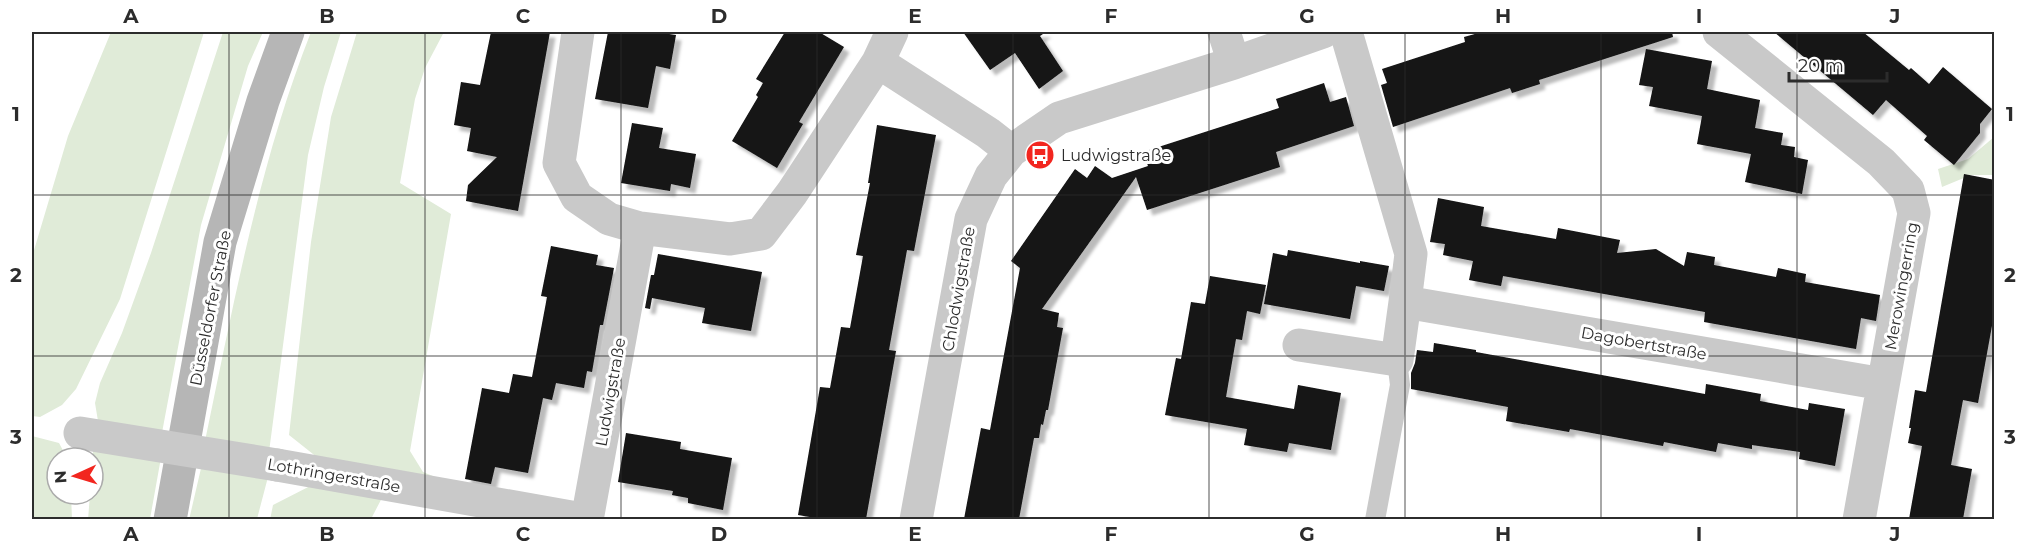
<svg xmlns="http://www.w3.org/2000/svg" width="2026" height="551" font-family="Montserrat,sans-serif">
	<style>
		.green { fill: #e0ebd8 }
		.building { fill: #131313; filter: url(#shadow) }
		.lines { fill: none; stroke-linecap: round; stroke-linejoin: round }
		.service { stroke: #c9c9c9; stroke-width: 20 }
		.minor { stroke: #c9c9c9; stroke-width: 33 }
		.secondary { stroke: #b6b6b6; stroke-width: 33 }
		.minor-bridge { stroke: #c9c9c9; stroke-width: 33 }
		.grid { fill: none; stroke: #2c2c2c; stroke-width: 1.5; stroke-opacity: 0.55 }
		.labels { text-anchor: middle; stroke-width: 6; stroke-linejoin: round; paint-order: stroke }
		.poi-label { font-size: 16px; fill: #2c2c2c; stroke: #fff; text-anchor: start }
		.street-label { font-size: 16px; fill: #2c2c2c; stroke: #fff }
		.neatline { fill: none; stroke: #2c2c2c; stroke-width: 2 }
		.grid-label { font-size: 20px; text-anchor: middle; font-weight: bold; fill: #2c2c2c }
	</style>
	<defs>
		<filter id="shadow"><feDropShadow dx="5.5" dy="5.5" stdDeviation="1.5" flood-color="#0004"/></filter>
	</defs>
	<rect width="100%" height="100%" fill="#fff"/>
	<path class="green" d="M111,32h93l-84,267 -44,90 -14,16 -22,12 -8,-1v-159l36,-121z
		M223,32h40l-15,34 -47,159 -40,213 -62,-11 -4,-24 5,-20 22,-50 29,-80z
		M311,32h30l-17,55 -16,68 -39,297 -64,-11c29,-139 54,-277 106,-409z
		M357,32h87l-19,36 -10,31 -15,84 51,31 -41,237 13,21 22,9 -122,-19 -34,-27 22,-193 20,-125z
		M1994,137v38h-23l-29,12 -4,-18 30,-10z
		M32,436l27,7 8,15h-10v36h14l1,25h-40z
		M93,443l69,9 -12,67 -62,1 2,-26h3z
		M202,464l66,13 -11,42 -68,1z
		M318,482l66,12 -13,25 -101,1 3,-15z"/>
	<path class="building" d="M491,32h59l-32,179 -52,-10 2,-16 29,-28 -30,-6 4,-23 -17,-3 7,-43 19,3z
		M608,32h47l21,3 -6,34 -14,-3 -8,42 -53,-9z
		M785,32h34l25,15 -45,75 4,2 -26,44 -45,-27 26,-44 -2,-2 7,-12 -7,-4z
		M963,32h83l-6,4 23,35 -24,18 -24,-36 -25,17z
		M1482,32h190l1,5 -134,43 1,4 -28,9 -2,-5 -117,39 -12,-42 6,-2 -5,-14 83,-27 -1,-5z
		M1774,32h89l46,38 2,-2 18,16 14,-17 49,42 -12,15v9l-26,32 -30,-25 3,-4 -41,-36 -13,15z
		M1646,49l66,12 -5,28 53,11 -5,28 28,5 -2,12 14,2 -1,10 14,3 -6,34 -57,-12 6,-28 -54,-10 5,-28 -53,-10 4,-19 -14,-2z
		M1324,83l6,19 16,-5 8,29 -78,26 4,15 -133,43 -11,-33 -94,132 17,4 -2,14 6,1 -15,82h-2l-3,15 -2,-1 -2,14h-5l-15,81h-55l17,-91 9,2 30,-162 -9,-7 64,-92 12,9 8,-12 17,12 36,-12 -5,-14 136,-44 -3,-9z
		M632,123l31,5 -4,20 37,6 -6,34 -19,-4 -1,7 -49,-8z
		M877,125l59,10 -22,116 -7,-1 -18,100 7,1 -30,168h-44l-24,-4 22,-128 10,1 11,-61 9,1 13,-72 -7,-1 14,-72h-2z
		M1964,174l31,6v129l-17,94 -15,-3 -12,65 21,4 -9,50h-54l13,-73 -14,-3 3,-15h-2l6,-38 11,2z
		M1438,198l46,9 -3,19 75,13 2,-11 62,12 -3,13 39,-4 28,17 3,-14 28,5 -1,8 62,12 2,-9 28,6 -1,8 75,13 -4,26 -15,-3 -5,31 -152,-27 1,-10 -202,-36 -2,10 -32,-6 4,-19 -30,-6 2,-11 -15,-2z
		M551,246l47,9 -2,10 18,3 -11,57h-3l-8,47 -5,-1 -3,17 -28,-5 -4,17 -9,-2 -15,75 -33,-6 -4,17 -26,-5 17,-91 27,5 4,-19 19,3 15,-80 -6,-1z
		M1288,250l72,13v-2l29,5 -5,25 -28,-5 -6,33 -86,-15 9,-51 14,3z
		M658,254l104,18 -11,59 -49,-8 3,-15 -53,-10 -2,11 -5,-1 6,-33h3z
		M1210,276l56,9 -6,29 -13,-3 -5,29 -6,-1 -10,58 68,12 4,-24 43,8 -10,57 -42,-7 -2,9 -43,-7 3,-16 -82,-14 11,-57 5,1 10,-57 14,2z
		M1434,343l42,7v2l229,42 1,-10 55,10 -1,7 48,9 1,-7 36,6 -10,57 -36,-7 1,-7 -48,-7v4l-34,-6 -2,9 -52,-10 -1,4 -93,-17 -1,3 -63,-11 2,-14 -97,-18v-16l4,-10 2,-13 16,2z
		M626,433l55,9 -1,7 52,9 -9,52 -35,-7v-5l-16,-3 1,-4 -55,-9z"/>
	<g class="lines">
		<path class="service" d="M1375,520l25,-135 -3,-25"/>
		<path class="minor" d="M578,32l-19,131 18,34 32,22 31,9 90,11 31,-5 31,-41 86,-131 14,-30
			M1224,32l10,31
			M1346,32l65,222 -6,48 478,82
			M1719,32l162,130 27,28 6,23 -55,307
			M878,62l110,71 23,18
			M1299,345l98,15 8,-58
			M277,465l311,55
			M587,520l53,-292
			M916,520l55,-301 20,-43 20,-25 48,-33 175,-55 89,-31"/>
		<path class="secondary" d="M170,520l50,-278 43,-141 25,-69"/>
		<path class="minor-bridge" d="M80,433l197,32"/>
	</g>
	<path class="grid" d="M229,32v488M425,32v488M621,32v488M817,32v488M1013,32v488M1209,32v488M1405,32v488M1601,32v488M1797,32v488M32,195h1962M32,356h1962"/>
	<defs>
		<g id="bus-disc" transform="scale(1.5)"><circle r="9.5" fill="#f2261f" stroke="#fff"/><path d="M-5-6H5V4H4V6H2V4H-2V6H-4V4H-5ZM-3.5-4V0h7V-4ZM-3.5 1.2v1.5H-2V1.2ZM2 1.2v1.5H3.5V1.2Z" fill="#fff"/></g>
	</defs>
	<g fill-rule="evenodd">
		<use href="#bus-disc" x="1040" y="155"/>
	</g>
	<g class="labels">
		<g class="poi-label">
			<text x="1061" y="161">Ludwigstraße</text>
		</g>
		<g class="street-label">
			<text transform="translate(1901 286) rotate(-80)" y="6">Merowingerring</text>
			<text transform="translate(958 289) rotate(-80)" y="6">Chlodwigstraße</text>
			<text transform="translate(210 308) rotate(-79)" y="6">Düsseldorfer Straße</text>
			<text transform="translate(1644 343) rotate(10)" y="6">Dagobertstraße</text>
			<text transform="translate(610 392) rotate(-80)" y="6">Ludwigstraße</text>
			<text transform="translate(334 475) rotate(10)" y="6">Lothringerstraße</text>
		</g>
	</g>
	<rect width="2026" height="551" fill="none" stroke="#ffffff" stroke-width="66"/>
	<g transform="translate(75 476) rotate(266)"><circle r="28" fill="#ffffff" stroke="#ababab" stroke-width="1.5"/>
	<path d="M0-4.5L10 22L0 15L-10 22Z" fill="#f2261f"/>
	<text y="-9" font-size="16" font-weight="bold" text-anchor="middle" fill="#2c2c2c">N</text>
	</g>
	<path d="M1789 72v9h98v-9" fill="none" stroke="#2c2c2c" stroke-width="3"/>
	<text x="1798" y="72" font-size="18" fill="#2c2c2c" stroke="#ffffff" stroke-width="4.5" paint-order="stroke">20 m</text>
	<rect x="33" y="33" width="1960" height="485" class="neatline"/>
	<g class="grid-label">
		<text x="131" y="23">A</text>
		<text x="327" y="23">B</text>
		<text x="523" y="23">C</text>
		<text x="719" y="23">D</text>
		<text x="915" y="23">E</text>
		<text x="1111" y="23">F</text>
		<text x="1307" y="23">G</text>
		<text x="1503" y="23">H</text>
		<text x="1699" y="23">I</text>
		<text x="1895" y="23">J</text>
		<text x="16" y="121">1</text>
		<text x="2010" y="121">1</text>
		<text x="16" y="282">2</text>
		<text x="2010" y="282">2</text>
		<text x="16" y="444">3</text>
		<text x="2010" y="444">3</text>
		<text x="131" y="541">A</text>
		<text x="327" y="541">B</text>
		<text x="523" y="541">C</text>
		<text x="719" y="541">D</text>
		<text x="915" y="541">E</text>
		<text x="1111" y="541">F</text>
		<text x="1307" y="541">G</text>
		<text x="1503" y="541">H</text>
		<text x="1699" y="541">I</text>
		<text x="1895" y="541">J</text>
	</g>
</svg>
